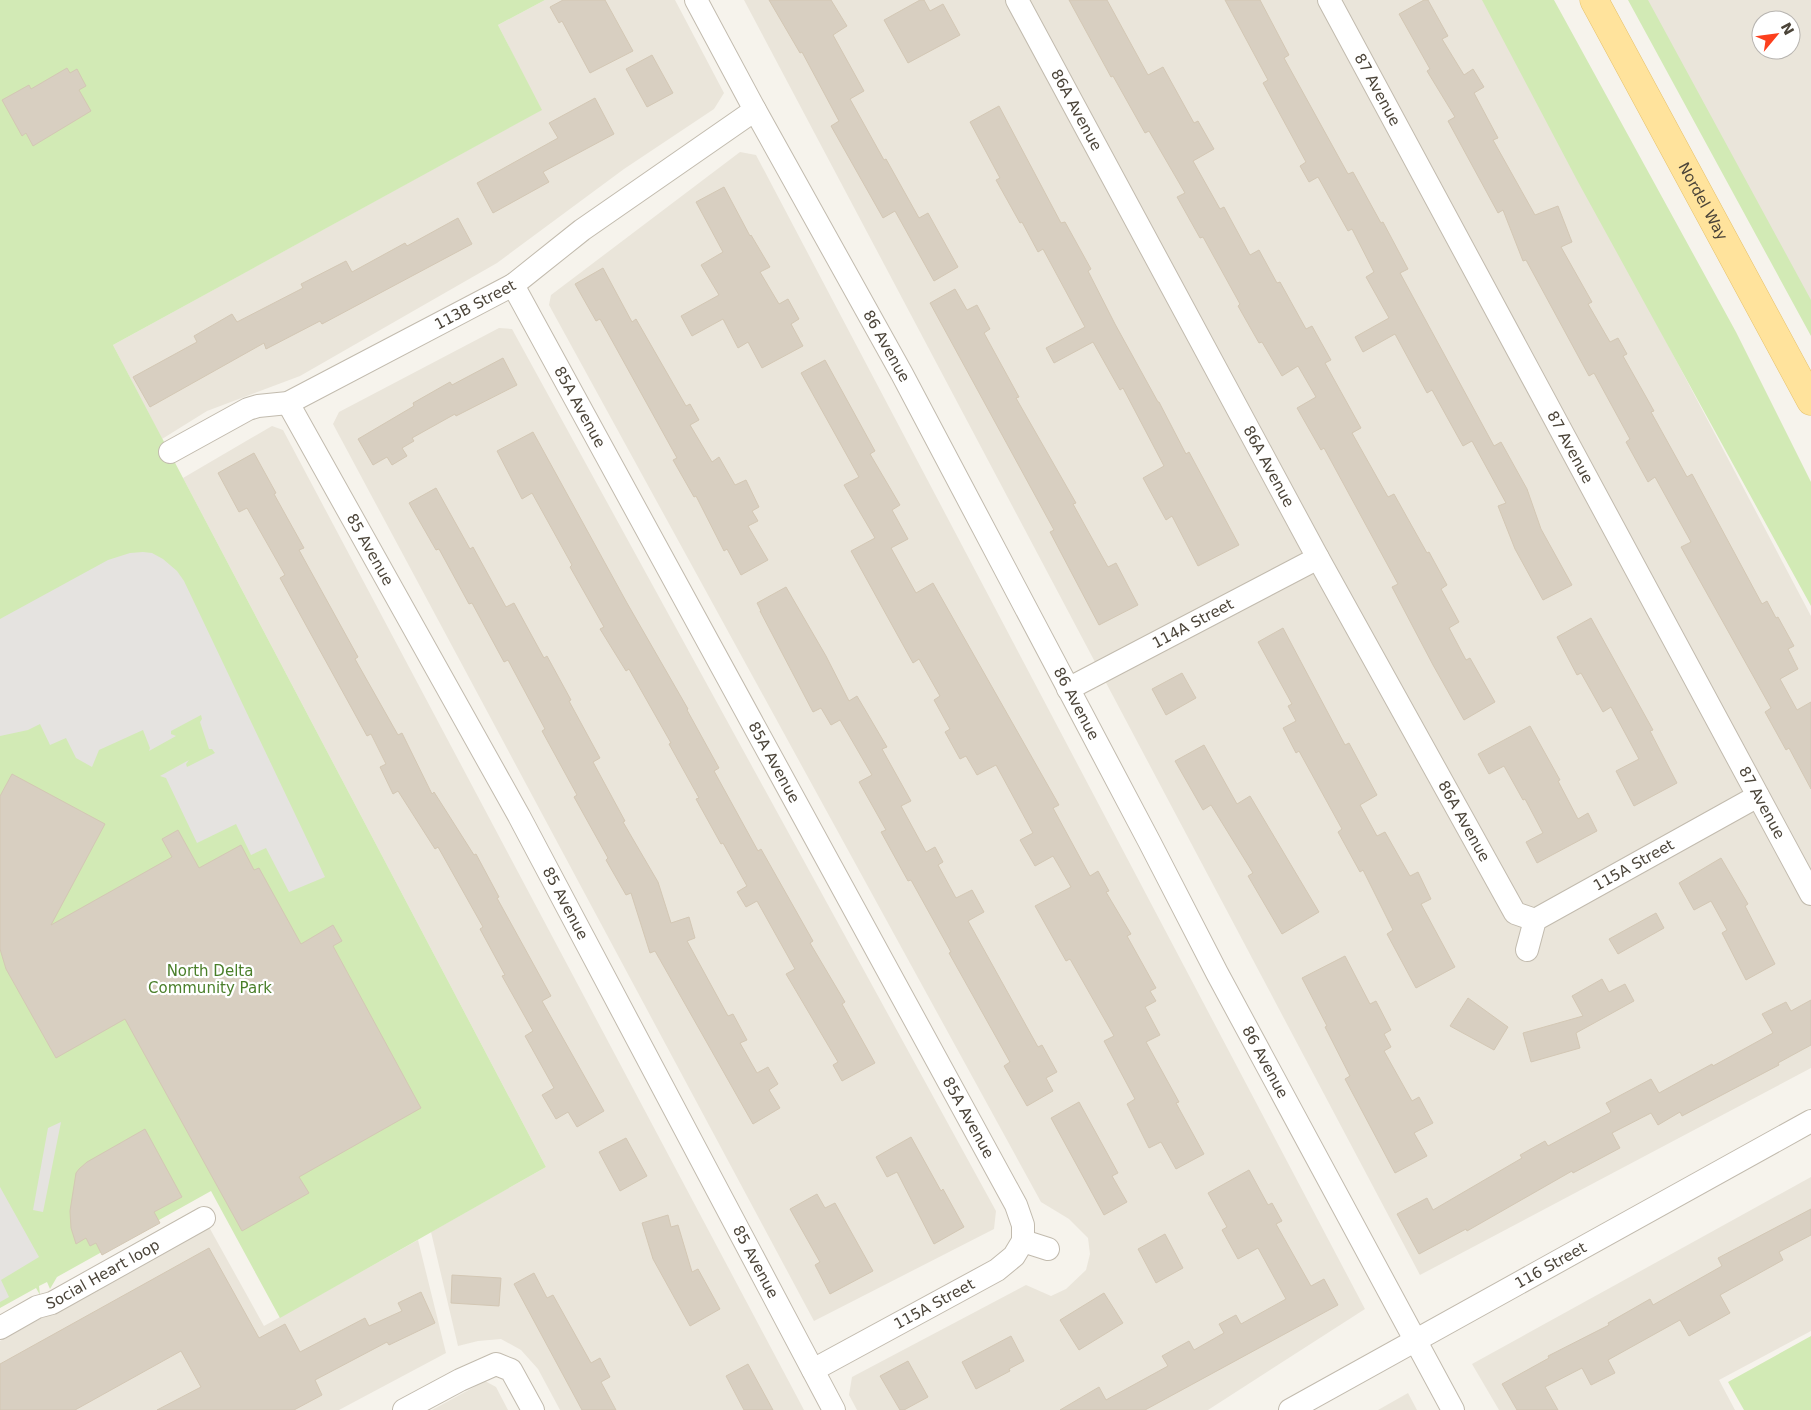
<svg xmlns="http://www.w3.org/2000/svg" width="1811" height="1410" font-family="'DejaVu Sans',sans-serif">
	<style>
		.residential { fill: #eae5da; fill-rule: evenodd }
		.green { fill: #d2eab5 }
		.parking { fill: #e5e3e0 }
		.building { fill: #d8cfc1; stroke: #d3c7b4 }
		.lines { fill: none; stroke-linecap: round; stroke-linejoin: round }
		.minor-casing { stroke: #c2bbae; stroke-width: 24 }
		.major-casing { stroke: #e6c16a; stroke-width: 29 }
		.minor { stroke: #fff; stroke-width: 22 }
		.major { stroke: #ffe39c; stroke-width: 28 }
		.labels { text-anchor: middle; stroke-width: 4.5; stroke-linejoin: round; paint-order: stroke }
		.street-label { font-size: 15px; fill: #4b4439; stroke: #fff }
		.park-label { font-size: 15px; fill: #4a7f2a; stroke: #fff }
	</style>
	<rect width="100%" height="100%" fill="#f6f3ec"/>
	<path class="residential" d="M545,0h130l49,93 -10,16 -90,60 -127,94 -197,113 -93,35 -45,28 -49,-94 428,-235 -43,-85z
		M744,0h742l325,616v452l-391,207z
		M1645,0h166v311zM1761,20h30v30h-30z
		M740,152l16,3 609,1154 -157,101h-351l-8,-15 3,-18 174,-92 25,11 15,-7 20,-19 4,-16 -2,-16 -19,-19 -28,-17 -492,-897 2,-10z
		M499,328l13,1 484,882 -2,18 -180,92 -481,-897 6,-12z
		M272,426l11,4 521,980h-244l-22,-41 -17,-19 -20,-11 -23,2 -20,5 -27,-114 115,-65 -363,-689z
		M1811,1177v154l-92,49 16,30h-236l-27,-46z
		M209,1227l55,99 154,-86 28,113 -107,57h-339v-69z
		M485,1381l11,6 12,23h-76z
		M1408,1393l9,17h-39z"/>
	<path class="green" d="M0,0h545l-47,25 44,85 -429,235 433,822 -266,151 -69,-127 -154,86 -7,12 -3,-7 -8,4 1,9 -4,-7 -36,20z
		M1482,0h72l182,332 75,150v124l-234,-426z
		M1628,0h20l163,300v36z
		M1811,1336v74h-67l-16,-28z"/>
	<path class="parking" d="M143,552l9,1 11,6 14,12 7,10 141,296 -36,15 -23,-44 -15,7 -15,-31 -39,19 -31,-65 -6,-2 29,-16 -3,4 1,3 28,-14 -3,-4h-3l-9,-27 2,-3 -1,-4 -30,16v3l5,2 -27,15 1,-3 -7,-18 -44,20 -7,17 -16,-9 -10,-20 -16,7 -10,-21 -12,6 -28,6v-117l108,-59 22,-7z
		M61,1122l-18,90 -10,-2 15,-82z
		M0,1187l39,70 -38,23 8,17 -9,5z"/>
	<path class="building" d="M563,0h42l28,51 -43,22 -28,-52 -3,2 -9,-16z
		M769,0h62l16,26 -14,9 31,56 -14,8 34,61 2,-1 33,59 9,-5 30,54 -24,14 -39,-70 -12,7 -52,-92 8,-5 -37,-69 -2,1z
		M920,0h4l6,11 13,-7 17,31 -52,28 -24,-43z
		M1069,0h38l41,75 15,-8 31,56 4,-2 16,28 -21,12 27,48 4,-2 26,48 9,-5 18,33 3,-1 26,47 6,-3 19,34 -6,3 36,65 -9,5 36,64 6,-3 33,59 2,-1 18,33 -6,4 18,33 -10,6 17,32 4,-2 25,44 -31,18 -31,-55 -41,-78 6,-3 -74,-136 -3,2 -24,-42 19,-11 -18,-31 -16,10 -20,-34 -3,1 -21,-37 2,-2 -37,-67 -3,1 -23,-41 8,-4 -36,-62 -4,2 -32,-57 -2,1z
		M1225,0h35l29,55 -5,3 64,116 5,-2 28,51 2,-1 25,47 -8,4 94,173 7,-4 26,47 14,40 31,56 -29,15 -28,-51 -17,-43 8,-3 -34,-62 -9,5 -31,-56 -5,3 -32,-59 -32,18 -8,-15 34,-19 -23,-41 8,-5 -22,-43 -4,2 -30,-54 -9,5 -9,-16 6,-4 -43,-79 5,-3z
		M1424,0h4l20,36 -6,3 22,36 9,-6 11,18 -10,6 24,45 -5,2 42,75 23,-9 14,36 -11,5 31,55 -4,2 22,38 8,-4 9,16 -4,2 31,55 -3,1 36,65 5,-3 70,130 5,-3 9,17 2,-1 16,29 -6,3 10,20 -18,10 17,31 14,-8v87l-22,-41 -3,2 -21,-38 6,-4 -90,-161 10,-5 -36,-65 -7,5 -22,-40 4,-3 -36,-66 -5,3 -63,-116 -3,1 -20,-51 -5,3 -50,-92 7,-4 -28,-46 3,-2 -31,-55z
		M652,55l21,38 -26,14 -21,-38z
		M67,68l3,5 7,-4 9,17 -7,4 12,21 -58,35 -7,-13 -4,3 -20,-36 27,-15 2,4z
		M595,98l19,36 -71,38 6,10 -56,31 -16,-30 81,-45 -9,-15z
		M999,106l62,117 4,-1 26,47 -3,2 27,53 43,78h1l27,52 3,-2 50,93 -41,21 -26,-50 -6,4 -23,-42 21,-12 -41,-78 -3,2 -27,-48 -39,21 -8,-15 39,-21 -42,-78 -5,3 -16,-30 -2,1 -24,-43 4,-2 -30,-56z
		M724,187l26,49 1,-1 19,32 -10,5 19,32 9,-5 11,20 -8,5 12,22 -41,22 -14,-26 -10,6 -15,-29 -31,17 -11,-20 38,-21 -18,-30 22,-13 -27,-50z
		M458,218l14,26 -150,80 -2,-3 -54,28 -2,-6 -114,64 -17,-30 64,-35 -3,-6 38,-22 5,8 66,-34 -2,-4 45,-23 6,11 53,-29 2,3z
		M603,268l29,54 4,-3 50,87 4,-2 9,16 -9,5 22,37 7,-5 16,28 11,-5 13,27 -7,4 6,10 -10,5 20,34 -27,15 -14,-26 -3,2 -28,-55 -2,1 -21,-37 4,-2 -77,-139 -4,2 -21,-37z
		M955,289l12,21 10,-5 13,24 -6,4 35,64 -3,1 60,105 -3,1 35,63 8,-4 22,42 -39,20 -49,-93 4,-2 -124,-227z
		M503,358l14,27 -61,31 -1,-2 -43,24 2,3 -12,7 5,8 -15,9 -5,-8 -14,8 -15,-26 56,-33 -1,-3 37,-21 2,3z
		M825,360l50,91 -5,3 30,51 -8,5 16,29 -17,9 25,45 17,-10 126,222 -6,3 37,68 8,-5 11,20 -3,1 25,42 -4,2 29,52 -6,3 6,10 -11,6 15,28 -14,7 33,60 -3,1 28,51 -28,15 -15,-27 -12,6 -22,-44 8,-5 -31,-58 10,-5 -44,-77 -4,2 -31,-55 36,-19 -18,-31 -18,10 -15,-26 13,-7 -37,-68 -19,10 -11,-19 -6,3 -15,-27 5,-3 -16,-29 6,-4 -21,-37 -6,4 -62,-112 24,-13 -31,-53 15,-8 -58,-104z
		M533,432l94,171 61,106 -1,1 32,58 -5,3 44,80 3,-2 52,92 -3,2 35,59 -3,2 33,59 -33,18 -9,-16 5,-3 -52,-88 9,-5 -38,-68 -11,6 -9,-15 10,-6 -24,-43 -2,1 -25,-45 3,-1 -30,-54 2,-1 -42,-74 -3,2 -26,-42 4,-2 -34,-60 2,-2 -40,-72 -10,6 -25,-48z
		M254,453l22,40 -2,1 30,54 -5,2 59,107 -3,2 43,76 4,-2 30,61 2,-2 40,63 2,-1 23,43 -2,1 54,98 -9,5 62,110 -27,16 -9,-15 -12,7 -14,-24 12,-7 -29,-52 8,-5 -31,-55 3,-1 -25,-46 3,-2 -45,-80 -3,2 -37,-58 -5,3 -13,-27 6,-3 -15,-30 -4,2 -87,-158 5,-3 -38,-67 -8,4 -21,-39z
		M436,488l34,61 3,-2 33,60 8,-4 30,55 3,-2 24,44 -2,1 31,57 -7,4 32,59 -2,1 35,60 13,41 18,-6 6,21 -8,3 41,75 5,-2 14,26 -7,3 17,30 11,-6 10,17 -9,6 11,18 -27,16 -98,-173 -5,2 -19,-60 -5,2 -20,-35 2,-2 -34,-61 3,-2 -35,-64 3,-2 -37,-69 -4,2 -32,-59 -3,1 -30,-55 -3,1 -27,-47z
		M786,587l40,69 23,45 8,-5 30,51 -5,2 29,52 -10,5 25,46 9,-5 8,15 -5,3 18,33 16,-8 12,22 -16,9 70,126 4,-2 15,27 -11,6 7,13 -26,15 -23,-40 6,-4 -61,-109 2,-1 -40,-72 -3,1 -27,-49 5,-2 -27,-48 13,-7 -32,-55 -9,5 -10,-17 -8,4 -53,-101h1l-4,-8z
		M1591,618l62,112 -3,1 27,52 -43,23 -18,-35 23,-12 -28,-52 -8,5 -22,-39 -4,2 -20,-38z
		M1283,628l62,117 4,-2 28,52 -17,10 17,31 8,-4 25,44 8,-4 13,27 -10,5 34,63 -39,21 -29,-54 6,-4 -30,-60 -3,2 -22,-40 4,-3 -43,-78 -3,2 -13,-25 13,-7 -8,-15 4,-2 -34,-62z
		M1182,673l14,25 -30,17 -14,-26z
		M1530,726l30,54 -2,1 20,38 10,-6 9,18 -60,32 -11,-21 17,-9 -18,-34 -2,1 -19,-34 -15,8 -11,-20z
		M1204,745l33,59 13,-8 69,116 -37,22 -34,-58 5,-3 -42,-68 -8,5 -28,-49z
		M12,774l93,50 -54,101 121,-68 -10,-18 16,-9 21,38 42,-23 13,25 5,-2 42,76 32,-19 9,16 -9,5 88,162 -122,69 10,16 -67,38 -117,-212 -69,39 -50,-89 -6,-20v-153z
		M1721,858l27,46 -3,2 30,58 -29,16 -24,-47 5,-3 -16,-29 -17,9 -15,-27z
		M1656,913l8,15 -46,26 -9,-15z
		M1345,956l25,48 6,-3 15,29 -7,4 7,13 -7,4 28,50 7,-4 14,26 -19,10 13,23 -32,17 -50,-94 5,-3 -25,-49 2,-1 -25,-48z
		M1602,979l7,13 16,-8 9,17 -58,32 4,15 -49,14 -8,-29 60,-17 -11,-20z
		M1468,998l40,29 -14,23 -44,-24z
		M1811,1000v45l-33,18 1,2 -97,51 -2,-4 -22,13 -7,-12 -39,20 8,15 -47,25 -1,-2 -105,60 -1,-2 -47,25 -22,-40 30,-16 6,12 89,-52 -2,-3 25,-14 3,5 63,-34 -5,-9 45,-24 8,14 53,-29 1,2 60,-33 -11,-19 24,-12 5,9z
		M1079,1102l39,71 -6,3 15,26 -23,13 -53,-97z
		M145,1129l37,68 -28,15 6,11 -58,32 -6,-12 -6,3 -4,-8 -10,6 -5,-16 -1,-17 6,-38 3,-4 8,-7z
		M911,1137l30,54 2,-2 21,38 -30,17 -37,-72 -10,5 -11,-20z
		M626,1138l21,38 -27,15 -21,-39z
		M1249,1170l19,35 4,-2 10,18 -6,3 35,62 13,-7 14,26 -193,105h-85l39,-23 7,13 62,-34 -6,-10 27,-15 5,9 30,-17 -5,-9 17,-9 5,9 45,-25 -28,-51 -20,11 -16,-29 5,-3 -19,-34z
		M817,1194l8,14 10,-5 38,68 -43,23 -15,-29 5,-3 -30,-53z
		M1811,1209v26l-32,17 4,8 -63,35 10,18 -41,23 -9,-16 -72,40 7,13 -24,12 -9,-17 -37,19 13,23h-41l-15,-26 47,-26 -1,-2 61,-31 -1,-2 42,-24 3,6 69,-39 -4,-8z
		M668,1215l3,12 7,-2 14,47 6,-3 22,40 -30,17 -37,-67 -11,-36z
		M1165,1234l18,34 -27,15 -18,-34z
		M209,1248l50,90 26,-14 15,28 65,-34 4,8 33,-15 -4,-8 23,-11 14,31 -46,22 -2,-3 -72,38 7,15 -28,15h-137l44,-23 -20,-36 -106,59h-75v-46z
		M534,1273l13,25 6,-3 38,68 9,-5 10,19 -9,5 15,28h-34l-68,-126z
		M452,1275l49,3 -2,28 -48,-3z
		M1104,1293l19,30 -44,27 -19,-30z
		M1011,1336l13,25 -15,8 1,2 -34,18 -14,-27z
		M908,1361l20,36 -24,13h-4l-20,-34z
		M748,1364l25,46h-29l-18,-34z"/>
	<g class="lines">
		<g class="minor-casing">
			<g id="minor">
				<path id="s1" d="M696,0l59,110 147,264 248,469 67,130 236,437"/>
				<path id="s2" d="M1017,0l301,558 197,355 20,7"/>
				<path id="s3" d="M1329,0l482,894"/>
				<path id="s4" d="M513,285l503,920 7,20v16"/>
				<path id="s5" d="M288,403l231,413 315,594"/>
				<path id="s6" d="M170,452l78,-43 10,-3 30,-3 225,-118 69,-55 173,-120"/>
				<path id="s7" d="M1068,689l250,-131"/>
				<path id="s8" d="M1527,950l8,-30 223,-124"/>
				<path id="s9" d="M0,1328l37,-21 15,-4 152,-85"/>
				<path id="s10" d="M813,1370l184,-100 17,-14 9,-15 25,8"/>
				<path d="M404,1410l56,-30 36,-16 15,6 22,40"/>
				<path id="s11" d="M1290,1410l521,-289"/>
			</g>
		</g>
		<g class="major-casing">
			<g id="major">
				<path id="s12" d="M1594,0l217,401"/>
			</g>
		</g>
		<use href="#minor" class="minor"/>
		<use href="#major" class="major"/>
	</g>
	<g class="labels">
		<g class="street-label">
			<text dy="5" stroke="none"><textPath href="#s3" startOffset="102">87 Avenue</textPath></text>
			<text dy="5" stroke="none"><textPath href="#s2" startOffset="125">86A Avenue</textPath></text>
			<text dy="5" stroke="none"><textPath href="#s12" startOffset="229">Nordel Way</textPath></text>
			<text dy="5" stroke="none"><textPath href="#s6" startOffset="341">113B Street</textPath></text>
			<text dy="5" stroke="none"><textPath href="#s1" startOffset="395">86 Avenue</textPath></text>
			<text dy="5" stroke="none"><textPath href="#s4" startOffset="139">85A Avenue</textPath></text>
			<text dy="5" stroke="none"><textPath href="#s3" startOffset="508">87 Avenue</textPath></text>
			<text dy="5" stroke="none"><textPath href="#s2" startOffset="530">86A Avenue</textPath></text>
			<text dy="5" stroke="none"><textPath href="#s5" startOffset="168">85 Avenue</textPath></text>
			<text dy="5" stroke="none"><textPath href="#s7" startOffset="141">114A Street</textPath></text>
			<text dy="5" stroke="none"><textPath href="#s1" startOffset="800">86 Avenue</textPath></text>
			<text dy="5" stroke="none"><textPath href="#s4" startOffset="544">85A Avenue</textPath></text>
			<text dy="5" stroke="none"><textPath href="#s3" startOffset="912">87 Avenue</textPath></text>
			<text dy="5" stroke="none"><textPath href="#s2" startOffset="935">86A Avenue</textPath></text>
			<text dy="5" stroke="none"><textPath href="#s8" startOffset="144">115A Street</textPath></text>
			<text dy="5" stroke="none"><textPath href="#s5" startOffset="572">85 Avenue</textPath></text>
			<text dy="5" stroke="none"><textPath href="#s1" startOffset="1205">86 Avenue</textPath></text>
			<text dy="5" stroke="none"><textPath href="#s4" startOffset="949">85A Avenue</textPath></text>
			<text dy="5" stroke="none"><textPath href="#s5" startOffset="978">85 Avenue</textPath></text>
			<text dy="5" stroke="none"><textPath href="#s11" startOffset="298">116 Street</textPath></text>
			<text dy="5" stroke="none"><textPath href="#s9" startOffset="116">Social Heart loop</textPath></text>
			<text dy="5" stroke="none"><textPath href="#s10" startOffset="138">115A Street</textPath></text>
		</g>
		<g class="park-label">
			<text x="210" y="976">North Delta<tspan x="210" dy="17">Community Park</tspan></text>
		</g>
	</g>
	<g transform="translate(1776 35) rotate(61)"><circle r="24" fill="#ffffff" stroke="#b7b4b0"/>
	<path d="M0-4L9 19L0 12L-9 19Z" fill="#fc3f1d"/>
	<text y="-8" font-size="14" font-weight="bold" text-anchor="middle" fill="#4b4439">N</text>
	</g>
</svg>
